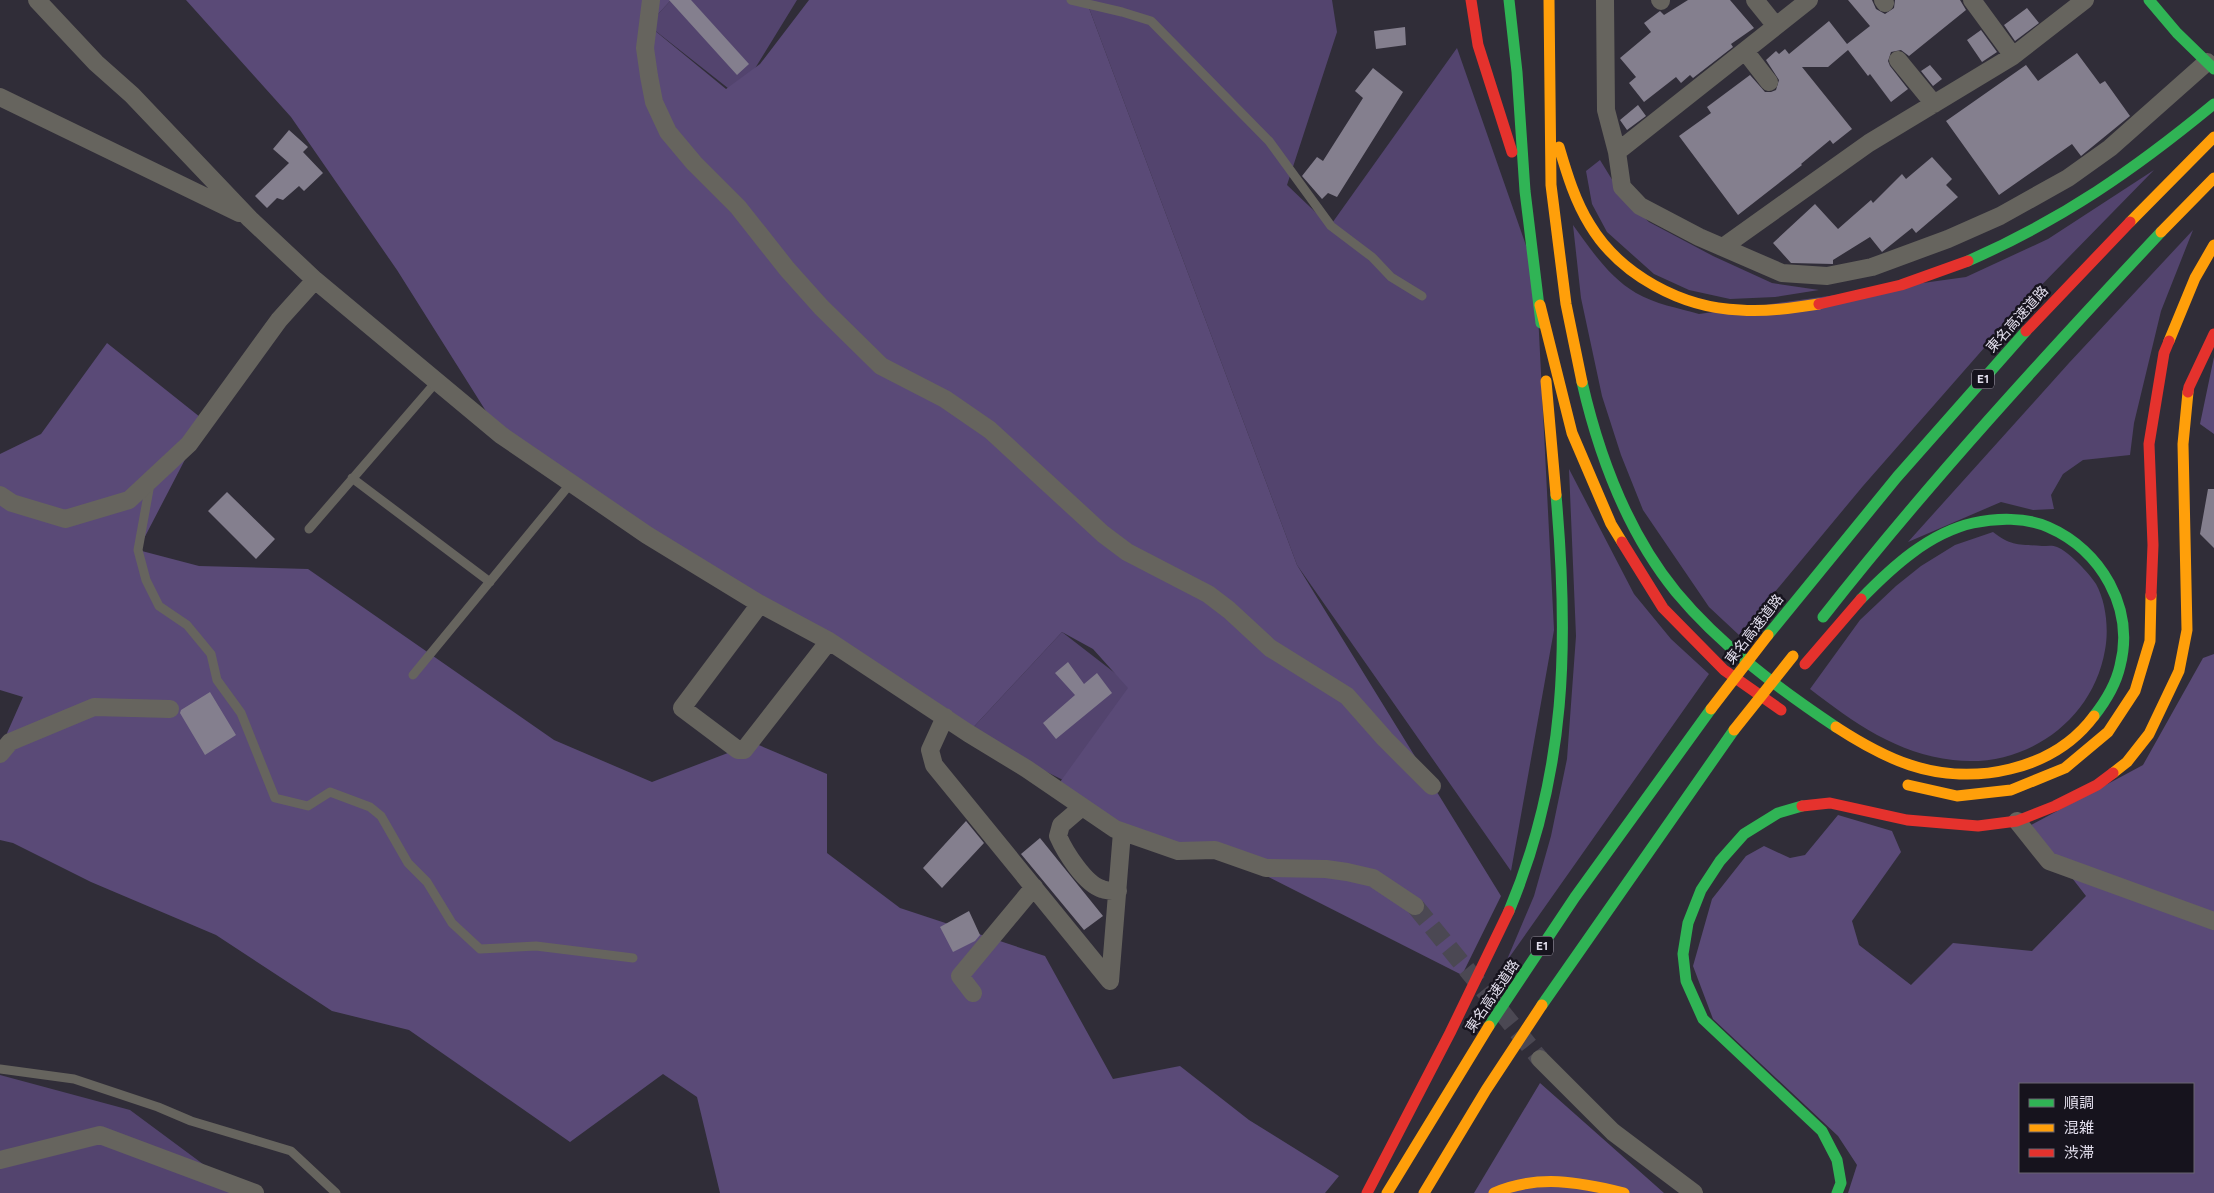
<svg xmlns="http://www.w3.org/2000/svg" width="2214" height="1193" font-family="Figtree,'Noto Sans JP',sans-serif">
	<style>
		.green { fill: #53446e }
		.forest { fill: #5a4a77; fill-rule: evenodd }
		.building { fill: #847f8e }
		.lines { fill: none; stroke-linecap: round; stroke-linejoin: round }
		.street-tunnel { stroke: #4b4853; stroke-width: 18; stroke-dasharray: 18 9; stroke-linecap: butt }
		.lane { stroke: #66645e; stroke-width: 9 }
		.street { stroke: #66645e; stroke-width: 18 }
		.fast { stroke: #30b455; stroke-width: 11 }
		.slow { stroke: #ff9f0a; stroke-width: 11 }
		.jam { stroke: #e5322d; stroke-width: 11 }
		.slow-bridge { stroke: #ff9f0a; stroke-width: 11 }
		.labels { text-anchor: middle; stroke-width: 5; stroke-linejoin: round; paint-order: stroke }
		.shield { fill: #16131d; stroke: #a6a2af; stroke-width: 1 }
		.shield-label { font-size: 12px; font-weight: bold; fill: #e3dfed }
		.street-label { font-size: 14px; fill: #e3dfed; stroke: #16131d }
	</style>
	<rect width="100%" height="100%" fill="#302d38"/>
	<path class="green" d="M671,0h126l-59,96 -90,-71z
		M1086,0h246l5,32 -50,153 43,41 127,-178 79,226 18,356 -43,241 -214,-306z
		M1600,160l24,39 25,23 64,34 59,27 47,7 -44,7 -45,2 -41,-9 -35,-16 -47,-42 -15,-28 -6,-33z
		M2154,170l-134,137 -157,179 -124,149 -30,-28 -66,-97 -22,-55 -19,-59 -21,-98 -8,-73c18,25 36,52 63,68 19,11 42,15 63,21l267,-37 82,-38z
		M2193,230l-32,81 -27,112 -4,32 -47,5 -20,14 -12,21 3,14 -21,1 -32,-8 -93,40 161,-179z
		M1569,469l65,125 37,45 38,35 -203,288 28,-66 17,-60 16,-77 9,-123z
		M1993,532c19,15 27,12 49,14 5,0 11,-1 15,1 11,4 33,27 39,37 10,18 13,45 9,66 -12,71 -80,119 -152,110 -56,-6 -100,-38 -143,-71l50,-69 36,-34 25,-20 34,-21z
		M1062,632l71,55 -68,94 -97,-48z
		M0,1075l130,35 112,83h-242z"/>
	<path class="forest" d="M186,0h485l-23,25 78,64 34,-25 49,-64h277l211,565 204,331 -39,79 -247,-125 -90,-18 -70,-43 73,-101 -35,-39 -31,-17 -94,101 -467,-298 -104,-165 -106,-153z
		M107,343l98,78 -67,129 61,16 109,3 246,171 98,42 102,-39 73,31v79l73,55 145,48 68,123 67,-13 69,54 90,56 -14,17h-605l-23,-96 -34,-23 -93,68 -161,-112 -77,-19 -116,-76 -125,-53 -78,-39 -13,-3v-91l23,-52 -23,-7v-236l41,-20z
		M2214,357v77l-14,-10z
		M2214,654v539h-366l9,-28 -19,-29 -125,-117 -20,-53 19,-67 34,-43 18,-10 26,12 15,-3 33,-40 54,16 9,21 -49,69 7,24 52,40 42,-42 79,8 54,-55 -55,-71 112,-60 60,-107zM2020,1084h173v88h-173z
		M1540,1083l124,110h-190z"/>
	<path class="building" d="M669,0h22l58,64 -12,11z
		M1688,0h42l24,28 -23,16 2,3 -40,31 -3,-3 -9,8 -5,-6 -32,25 -15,-19 7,-6 -16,-19 31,-26 -7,-9 16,-12 4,4z
		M1848,0h24l4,9 9,5 9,-6 1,-8h65l6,10 -57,46 -8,-6 -10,2 -3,9 2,5 18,23 -17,13 -21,-28 -2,2 -20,-26 -20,17h-26l50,62 -19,15 -3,-4 -29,24 1,1 -64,50 -59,-79 32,-23 -4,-6 43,-32 15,17h6l5,-2 3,-10 -13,-20 10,-9 3,3 6,-5 4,5 40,-33 18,23 23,-18z
		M2027,8l12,15 -24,18 -11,-16z
		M1405,27l1,18 -30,4 -2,-18z
		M1981,30l16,22 -15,10 -15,-22z
		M2077,53l23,31 5,-3 25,35 -49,40 -9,-12 -73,51 -53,-74 80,-56 12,16z
		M1930,65l12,14 -9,7 -12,-15z
		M1373,68l30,24 -66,105 -9,-4 -6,6 -20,-23 15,-19 6,4 40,-63 -8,-7z
		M1638,105l8,11 -19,14 -7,-10z
		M289,130l19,17 -5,5 20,21 -19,18 -5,-5 -16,14 -6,-2 -10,10 -12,-12 34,-33 -16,-14z
		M1932,157l20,22 -6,6 12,12 -42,36 -4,-5 -30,24 -12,-15 -37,23v4l-42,-1 -18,-20 42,-39 23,25 33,-29 2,3 29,-29 4,5z
		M2208,489h6v59l-14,-14z
		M227,492l48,47 -19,20 -48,-48z
		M1068,662l16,22 13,-11 15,20 -56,46 -13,-16 32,-28 -20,-22z
		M210,692l26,43 -31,20 -25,-42 1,-3z
		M966,821l18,22 -42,45 -19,-20z
		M1040,838l63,78 -19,14 -63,-76z
		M969,911l11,24 -5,6 -22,11 -13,-25z"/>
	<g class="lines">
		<path class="street-tunnel" d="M1415,906l125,153"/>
		<path class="lane" d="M1071,0l51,12 29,9 118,120 62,85 41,31 19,20 31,19
			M352,478l138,104
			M150,484l-12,66 8,30 13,26 28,19 24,29 6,26 24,33 34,85 33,8 22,-14 40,15 11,9 27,47 19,19 25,41 28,26 56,-3 97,12
			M309,529l128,-148
			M413,675l158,-192
			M0,1069l74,10 84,28 33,14 100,30 45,42"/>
		<path class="street" d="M37,0l59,63 36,32 118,124 65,61 186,155 146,100 113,69 69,37 139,92 59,36 88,60 63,22 37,-1 51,18 60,1 21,3 26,6 42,28
			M651,0l-6,48 4,28 5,26 14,30 26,31 44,44 49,62 34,38 60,59 64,33 45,31 113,104 24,18 81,42 21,16 41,38 77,48 38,43 47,47
			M1605,0l1,110 11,42 5,35 18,19 59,31 83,36 45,3 45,-9 76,-28 52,-23 68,-38 42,-30 97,-86
			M1660,0l1,1
			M1755,0l21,26
			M1883,0l2,3
			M1972,0l41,56
			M1745,51l24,31
			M1898,60l36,44
			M0,97l239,116
			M1617,152l192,-152
			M1723,247l146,-104 144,-87 72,-56
			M0,495l12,8 53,16 64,-19 60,-56 90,-124 36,-40
			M760,604l-78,104 56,42h6l85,-109
			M945,717l-15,33 4,15 176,216 12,-149
			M0,754l10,-12 84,-35 76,2
			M1082,807l-21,18 -3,11c7,16 27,48 44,53 5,2 11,2 16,2
			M2017,821l32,40 165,60
			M973,993l-13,-17 74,-89
			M1540,1059l73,73 81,61
			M0,1160l100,-25 155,58"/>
		<path class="fast" d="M1509,0l8,72 8,119 16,132
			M2149,0l28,33 37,36
			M1968,261c95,-42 166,-91 246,-157
			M1582,382c17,74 46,151 94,210 44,53 103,97 160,135
			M1861,599c31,-32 68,-66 112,-76 23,-5 53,-6 75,4 53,23 87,81 72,139 -4,18 -15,36 -26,50
			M1823,617c106,-135 221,-260 338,-385
			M1768,635l129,-158 129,-146
			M1802,806l-24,7 -34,21 -24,27 -19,29 -13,33 -5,31 3,27 17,38 119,112 15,29 4,23 -4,10
			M1509,911c58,-138 60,-269 47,-416
			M1542,1005l192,-275
			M1489,1026l86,-129 136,-188"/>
		<path class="slow" d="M1549,0l2,185 15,119 16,78
			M1559,147c8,27 16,54 31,78 30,50 92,83 150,85 26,2 53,-2 79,-6
			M2130,222l84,-85
			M2161,232l53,-54
			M1540,305l32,128 39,91 11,18
			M2169,341l26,-63 19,-33
			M1546,381l10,114
			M1836,727c23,15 47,29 74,38 63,21 143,6 184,-49
			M2113,773l14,-11 22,-28 30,-63 8,-41 -4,-186 5,-52
			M1908,785l49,11 54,-6 54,-22 43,-36 27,-41 15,-50 1,-46
			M1387,1193l102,-167
			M1424,1193l62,-103 56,-85
			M1494,1193c44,-19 85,-11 130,0"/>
		<path class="jam" d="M1471,0l7,45 34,107
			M1819,304l82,-19 67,-24
			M2026,331l104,-109
			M2188,392l1,-5 25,-53
			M1622,542l41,66 61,62 57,40
			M2151,595l2,-50 -4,-101 15,-91 5,-12
			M1805,664l56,-65
			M1802,806l28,-3 77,17 71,6 39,-5 38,-15 42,-21 16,-12
			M1367,1193l83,-160 59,-122"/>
		<path class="slow-bridge" d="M1711,709l57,-74
			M1734,730l59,-74"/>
	</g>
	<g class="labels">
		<g class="shield">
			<rect x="1972" y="369.5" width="22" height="19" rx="4"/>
			<rect x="1531" y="936.5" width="22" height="19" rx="4"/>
		</g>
		<g class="shield-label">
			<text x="1983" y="383">E1</text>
			<text x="1542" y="950">E1</text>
		</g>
		<g class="street-label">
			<text transform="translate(2017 319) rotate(-48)" y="5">東名高速道路</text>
			<text transform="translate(1754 629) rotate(-52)" y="5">東名高速道路</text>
			<text transform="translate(1492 996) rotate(-56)" y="5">東名高速道路</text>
		</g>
	</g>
	<rect x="2019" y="1083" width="175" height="90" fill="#16131d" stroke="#686570"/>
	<rect x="2029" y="1099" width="25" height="8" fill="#30b455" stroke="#686570"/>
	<text x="2064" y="1108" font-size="15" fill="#e3dfed">順調</text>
	<rect x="2029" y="1124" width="25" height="8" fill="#ff9f0a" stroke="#686570"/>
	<text x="2064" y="1133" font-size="15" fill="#e3dfed">混雑</text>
	<rect x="2029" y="1149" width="25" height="8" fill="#e5322d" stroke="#686570"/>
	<text x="2064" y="1158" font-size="15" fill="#e3dfed">渋滞</text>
</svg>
